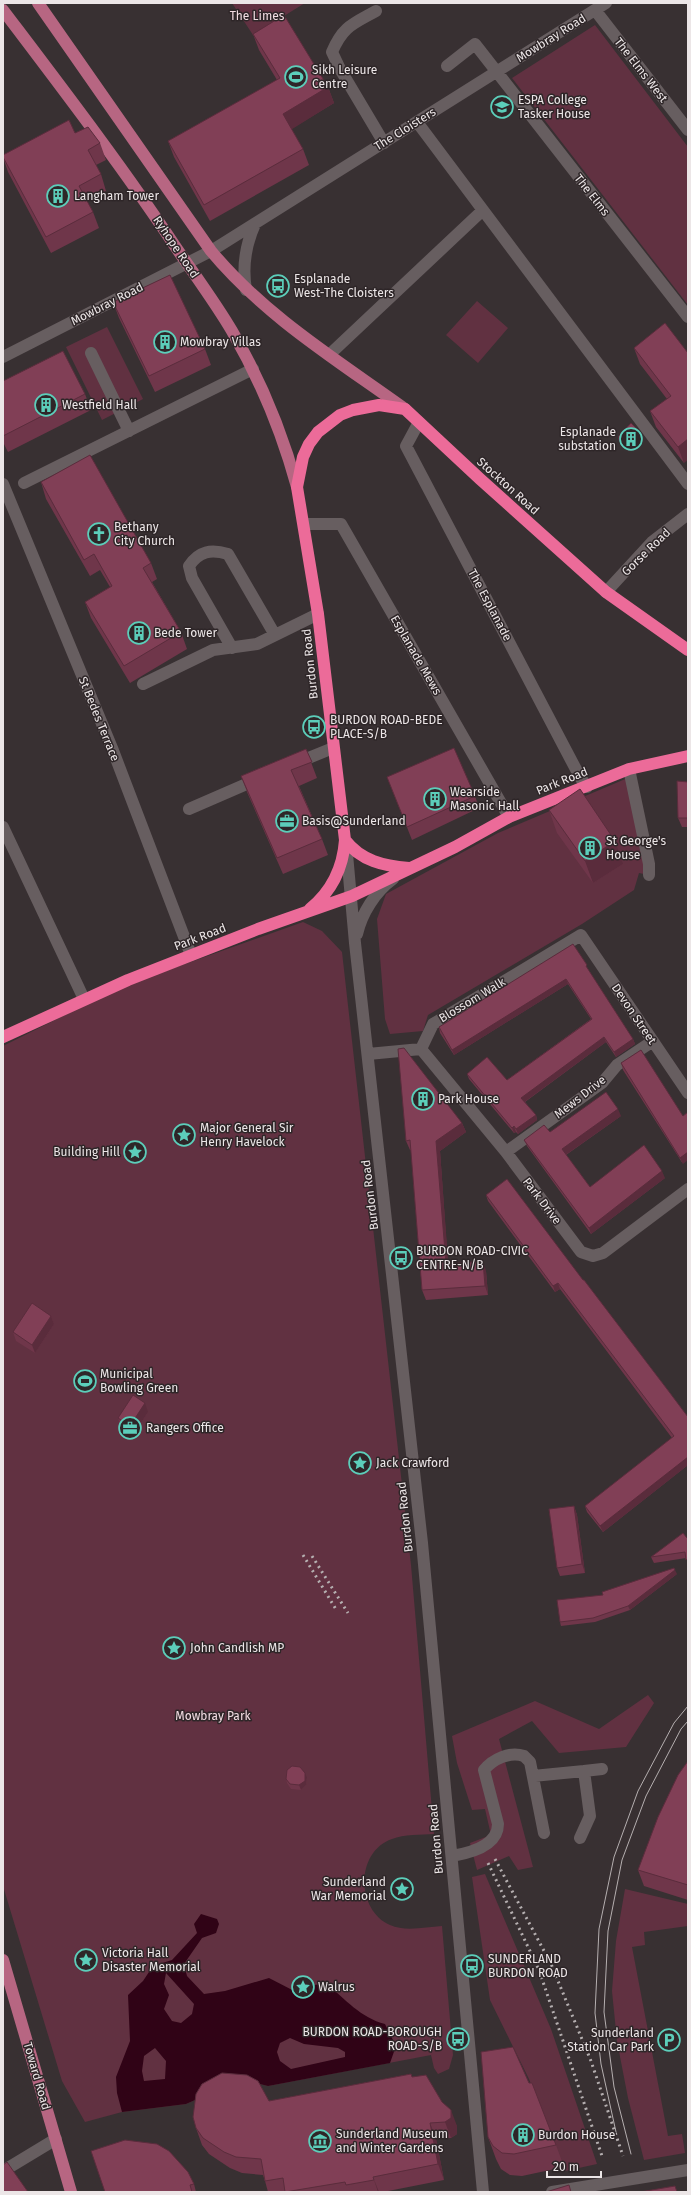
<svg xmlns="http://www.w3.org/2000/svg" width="691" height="2195" font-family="'Fira Sans',sans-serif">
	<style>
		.green { fill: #613141 }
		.water { fill: #300316; fill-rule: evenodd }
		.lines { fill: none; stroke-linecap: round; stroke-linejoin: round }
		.minor { stroke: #675e60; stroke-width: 12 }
		.major { stroke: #b76682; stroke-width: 12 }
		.highway { stroke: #ec6b99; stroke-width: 12 }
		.tram { stroke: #b5afb0; stroke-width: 1 }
		.rail { stroke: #b5afb0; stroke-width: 3; stroke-dasharray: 2 4; stroke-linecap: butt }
		.wall { fill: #6f364a }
		.shaded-wall { fill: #5a2c3c }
		.building { fill: #813f56; stroke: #5a2c3c }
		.labels { text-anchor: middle; stroke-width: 3; stroke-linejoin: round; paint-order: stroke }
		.park-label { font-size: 12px; fill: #f2dce2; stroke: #2e2628 }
		.street-label { font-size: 12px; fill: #ece6e7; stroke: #2e2628 }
		.poi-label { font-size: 12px; fill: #ece6e7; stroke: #2e2628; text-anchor: start }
	</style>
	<rect width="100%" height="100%" fill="#383032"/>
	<path class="green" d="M232,3h73l-52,32z
		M595,25l93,122v158l-176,-227z
		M477,301l31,27 -30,35 -32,-28z
		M107,327l36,72 -41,21 -36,-73z
		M630,777l19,98 -10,-2 -5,17 -52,34 -154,91 -5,16 -33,3 -5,-15 -8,-100 9,-25 112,-61z
		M303,922l19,9 20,21 69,613 23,269c-13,1 -30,0 -42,5 -37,13 -36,71 -2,86 15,7 36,2 52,1l11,129 -4,14 -11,5 -4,-6 -3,-13 -163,31 -16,-4 -44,3 -13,15 -9,4 -64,8 -37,10 -23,-41 -59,-195v-840l120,-60z
		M648,1695l6,8 -28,44 -67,6 -27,-32 -33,18 34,128 -15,3 -9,-14 -32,14 -7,-27 21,-8 -6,-26 -13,1 -15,-47 -5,-27 83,-35 64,28z
		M485,1874l66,155 46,135 -32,7 -36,-92 -39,-79 -18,-123z
		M625,1889l63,15v22l-44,6 1,13 -13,2 36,189 14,-2 3,19 -41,7 -16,-62 -11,-57 -5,-50 4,-50z"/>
	<path class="water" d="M201,1914l16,5 2,5 -3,9 -14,5 -18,26 3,12 17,18 21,-3 44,-13 31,16 12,-9 15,-1c18,15 34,34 58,40l11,22 -6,17 -122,23 -16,-4 -44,3 -13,15 -9,4 -64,8 -5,-19 -1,-16 14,-36 -2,-46 15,-14 10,-15 19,-6 25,-27 -3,-9zM166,1973l28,31 -2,10 -11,9 -9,-2 -8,-12 5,-14 -5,-11zM290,2038l14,6 34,4 7,4v5l-54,12 -11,-8 -3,-9 3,-9zM155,2048l11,13 -1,18 -21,2 -2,-10 2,-15z"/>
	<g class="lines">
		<path class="minor" d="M595,10l93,120
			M376,11c-23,13 -33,15 -44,41l8,17 44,74
			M447,66l28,-22 213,273
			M417,122l271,362
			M246,290c-4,-24 -1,-44 9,-66
			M91,353l38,78
			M329,355l154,-145
			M3,357l208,-106 395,-248
			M419,422l-13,24 174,331 7,10
			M24,483l229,-114
			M3,484l109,264 79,207
			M304,524h37l168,293
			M606,592l46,-50 36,-28
			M232,648l-40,-70 -3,-12c10,-15 22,-17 39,-12l47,81
			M143,684l70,-34 44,-6 61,-30
			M296,763l37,-15
			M629,769l20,95v11
			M189,809l69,-30
			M3,827l81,172
			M346,843l9,100 67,600 61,649
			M357,934c5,-21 18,-42 36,-55
			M421,1049l85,103 75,100 12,4 10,-3 85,-64
			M368,1054l53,-5 12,-25 148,-89 107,158
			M506,1152l96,-69 15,-18 36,-24
			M584,1771l18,-2
			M533,1776l51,-5 6,45 -10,22
			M452,1856c18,-3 46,-10 46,-32l-14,-54c9,-11 26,-19 40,-14l6,6 14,71
			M3,2171l53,-32
			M552,2192l136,-22"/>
		<path class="major" d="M38,3l173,248c54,65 126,109 194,158
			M3,10c59,78 118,155 172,236 19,28 40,56 57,85 29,50 50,101 65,156
			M3,1960l68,232"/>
		<path class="highway" d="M409,868c-25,-2 -48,-7 -64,-28l-27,-226 -21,-127 6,-30 6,-13 9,-12 22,-17 13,-5 26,-5 26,4 75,70 126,113 82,58
			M310,909c22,-18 33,-41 35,-69
			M3,1037l125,-57 130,-51 94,-33 103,-49 54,-30 120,-48 59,-13"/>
		<path class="tram" d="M616,2132l-15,-68 -6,-51 4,-84 15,-72 24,-66 36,-68 14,-17
			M631,2154l-17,-67 -10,-75 4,-81 14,-71 24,-64 35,-67 7,-8"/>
		<path class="rail" d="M303,1555l34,56
			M312,1556l36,57
			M495,1859l56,105 40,97 32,95
			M488,1863l51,107 64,189"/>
	</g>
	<path class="wall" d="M253,34l75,53 6,16 -43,26 12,20 6,16 -99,56 -36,-64 -6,-16 109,-61 -18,-30z
		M75,133l25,10 6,17 -10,5 5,9 5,17 -19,10 6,11 6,16 -48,25 -43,-81 -5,-15z
		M113,302l92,47 6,16 -56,27 -36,-74z
		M665,323l19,140 -28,-36 -6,-16 17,-12 -27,-35 -6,-16z
		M3,381l82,13 6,16 -83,42 -5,-10z
		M618,437h24l-13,14 -10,-10z
		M41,482l110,81 6,16 -5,3 29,50 6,17 -57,34 -39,-65 -6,-16 25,-15 -10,-17 -10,6 -44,-77z
		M306,749l11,29 -18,8 23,53 6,16 -45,19 -36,-82 -6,-16z
		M387,777l88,19 4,12 -67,32z
		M688,782v45h-6l-4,-9z
		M549,810l74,54 -30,19 -36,-50z
		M589,970v1l44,68 2,5 -19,13 -10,-15 -81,60 11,13 1,5 -19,14 -2,-2 -2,1 -45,-54 -2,-5 40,6 84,-61 -23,-35 -114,71 -14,-22 -1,-6z
		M641,1050l42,114 -60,-94 -2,-7z
		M621,1116l-55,39 24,32 75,-9 -74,56 -64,-88 -3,-6 26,-8z
		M462,1123l4,9 -26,19 8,113 38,7 2,24 -62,5 -4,-10 -11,-140h-1l-4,-9z
		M486,1195l97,85 87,113 18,72 -85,67 -16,-20 -2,-6 87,-68 -112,-149 -5,3 -67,-91z
		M51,1316l3,8 -19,29 -19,-12 -3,-9z
		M148,1412l-15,23 -12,-8 -3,-9z
		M574,1506l3,9 8,58 -25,3 -3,-8z
		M687,1538l-1,20 -32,5 -3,-6z
		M677,1574l-47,36 -35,12 -34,4 -1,-4 43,-27z
		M688,1761v139l-44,-14 -6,-16z
		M305,1773l2,4 -1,8 -5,5 -10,-1 -4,-6 -1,-4z
		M411,2074l1,3 45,49v8l-6,4 -15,1 8,41 -61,12h-115l-3,-11 -2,-6 -21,-2 -12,-5 -21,-14 -7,-9 -6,-17 73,-27z
		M488,2137l68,8 8,22 -42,9 -12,-1 -9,-6 -5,-10z
		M194,2184l2,8h-91z"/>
	<path class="shaded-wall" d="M328,87l6,16 -45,28 -6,-17z
		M641,433l1,4 -13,14 -1,-5z
		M688,439v21l-4,3 -6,-16z
		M615,841l8,23 -30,19 -8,-22z
		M566,979l2,5 -114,71 -2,-5z
		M604,1037l2,5 -83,61 -2,-5z
		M633,1039l2,5 -19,13 -2,-5z
		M618,1109l3,7 -57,40 -2,-7z
		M536,1115l1,5 -19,14 -2,-5z
		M462,1123l4,9 -26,19 9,122 -3,-9 -10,-123z
		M514,1126l2,6 -2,1 -2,-5z
		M688,1152v8l-5,4 -3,-6z
		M662,1171l3,7 -74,56 -2,-6z
		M483,1261l3,10 2,24 -3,-9z
		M558,1283l2,6 -5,3 -2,-6z
		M51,1316l3,8 -19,29 -3,-8z
		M145,1403l3,9 -15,23 -3,-9z
		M688,1457v8l-85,67 -3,-6z
		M574,1506l3,9 8,58 -3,-9z
		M675,1570l2,4 -47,36 -2,-4z
		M305,1773l2,4 -1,8 -5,5 -2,-5z
		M451,2110l6,16v8l-6,4 -6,-16z
		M430,2123l6,16 8,41 -6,-16z
		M373,2177l6,15h-1z"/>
	<path class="building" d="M284,15l44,72 -45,27 20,35 -99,56 -36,-64 112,-63 -27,-44z
		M69,120l6,13 13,-6 12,16 -12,7 13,24 -22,12 14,26 -47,25 -43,-80v-2z
		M170,275l35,74 -56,27 -36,-74z
		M665,323l23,30v86l-10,8 -28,-36 21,-15 -37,-48z
		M63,351l22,43 -82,42v-55z
		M631,423l10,10 -13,13 -10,-9z
		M90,455l61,108 -8,5 38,64 -57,34 -39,-64 27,-16 -18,-32 -10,6 -43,-78z
		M454,748l21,48 -68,31 -20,-50z
		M306,749l6,13 -21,8 31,69 -45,19 -36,-82z
		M677,781l11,1v36h-10z
		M580,789l35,52 -30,20 -36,-51z
		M573,944l14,21 -1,1 47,73 -19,13 -10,-15 -83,61 15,17 -20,14 -2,-3 -2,2 -45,-54 20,-17 20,23 85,-61 -26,-40 -114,71 -13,-23z
		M404,1048l58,75 -26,18 10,123 37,-3 2,25 -63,4 -12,-150 -4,1 -8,-92z
		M641,1050l42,66 5,-4v40l-8,6 -59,-95z
		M606,1092l12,17 -56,40 28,38 54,-42 18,26 -73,57 -65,-88 20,-15 6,7z
		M507,1179l76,101h1l86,113 18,24v40l-88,69 -15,-20 89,-70 -116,-153 -5,3 -67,-91z
		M32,1303l19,13 -19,29 -19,-13z
		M133,1395l12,8 -15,23 -12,-8z
		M574,1506l8,58 -25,4 -8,-59z
		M683,1533l4,5h1v20l-2,2 -1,-8 -34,5z
		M674,1568l1,2 -47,36 -35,12 -33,4 -3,-22 46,-5 -1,-3z
		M688,1761v124l-50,-15 20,-53 20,-42z
		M292,1766l8,1 5,6v8l-6,4 -9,-1 -4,-5 1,-9z
		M513,2047l16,36h3l24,62 -42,9 -12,-1 -9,-7 -5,-9 -7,-85z
		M222,2073l25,2 11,6 11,20 142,-27 1,3 14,-2 16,27 9,8v8l-6,4 -15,1 8,41 -65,13 1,3 -28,5 -1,-3 -60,10 -2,-14 -18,3 -4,-22 -25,-2 -12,-5 -21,-14 -7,-10 -3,-11 3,-23 6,-10z
		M125,2140l32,4 12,7 19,21 6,12 -4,1 2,7h-87l-14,-41z
		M7,2162l21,30h-25v-27z
		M569,2185l2,7h-25z
		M675,2186l2,6h-37z"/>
	<defs>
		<g id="stadium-ring" transform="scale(1.15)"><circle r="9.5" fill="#2e2628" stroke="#5cceba" stroke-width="1.5"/><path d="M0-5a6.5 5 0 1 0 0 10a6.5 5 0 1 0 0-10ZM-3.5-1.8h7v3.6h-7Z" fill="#5cceba"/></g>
		<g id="university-ring" transform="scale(1.15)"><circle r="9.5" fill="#2e2628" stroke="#5cceba" stroke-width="1.5"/><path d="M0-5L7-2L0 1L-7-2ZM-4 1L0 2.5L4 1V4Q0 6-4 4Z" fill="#5cceba"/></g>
		<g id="building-ring" transform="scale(1.15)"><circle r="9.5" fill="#2e2628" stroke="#5cceba" stroke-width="1.5"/><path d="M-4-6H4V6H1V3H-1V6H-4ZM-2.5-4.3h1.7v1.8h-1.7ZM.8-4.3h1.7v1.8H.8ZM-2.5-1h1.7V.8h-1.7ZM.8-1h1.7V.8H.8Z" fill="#5cceba"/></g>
		<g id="bus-ring" transform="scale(1.15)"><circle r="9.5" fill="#2e2628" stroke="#5cceba" stroke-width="1.5"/><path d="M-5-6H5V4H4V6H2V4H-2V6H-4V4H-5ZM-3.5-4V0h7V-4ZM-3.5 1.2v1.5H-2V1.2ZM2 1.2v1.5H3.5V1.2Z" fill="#5cceba"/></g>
		<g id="church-ring" transform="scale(1.15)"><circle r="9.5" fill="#2e2628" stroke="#5cceba" stroke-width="1.5"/><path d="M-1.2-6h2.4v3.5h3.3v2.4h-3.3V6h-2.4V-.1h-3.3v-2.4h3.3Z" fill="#5cceba"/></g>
		<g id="office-ring" transform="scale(1.15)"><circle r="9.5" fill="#2e2628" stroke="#5cceba" stroke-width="1.5"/><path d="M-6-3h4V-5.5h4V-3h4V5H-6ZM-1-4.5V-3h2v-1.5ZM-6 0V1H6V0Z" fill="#5cceba"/></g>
		<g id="sight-ring" transform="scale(1.15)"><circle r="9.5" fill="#2e2628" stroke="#5cceba" stroke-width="1.5"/><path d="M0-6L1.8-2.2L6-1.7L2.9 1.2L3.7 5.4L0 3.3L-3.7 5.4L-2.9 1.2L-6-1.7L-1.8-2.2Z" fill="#5cceba"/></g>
		<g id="parking-ring" transform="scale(1.15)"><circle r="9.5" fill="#2e2628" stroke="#5cceba" stroke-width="1.5"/><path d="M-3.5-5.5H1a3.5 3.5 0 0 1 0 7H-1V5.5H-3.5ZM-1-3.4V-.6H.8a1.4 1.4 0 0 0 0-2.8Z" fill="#5cceba"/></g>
		<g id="museum-ring" transform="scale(1.15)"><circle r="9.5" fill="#2e2628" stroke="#5cceba" stroke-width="1.5"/><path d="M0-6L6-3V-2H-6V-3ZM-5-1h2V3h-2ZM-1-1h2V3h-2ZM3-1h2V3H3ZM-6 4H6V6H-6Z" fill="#5cceba"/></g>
	</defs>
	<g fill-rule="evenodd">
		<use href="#stadium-ring" x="296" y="77"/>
		<use href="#university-ring" x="502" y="107"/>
		<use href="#building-ring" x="58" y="196"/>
		<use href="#bus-ring" x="278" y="286"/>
		<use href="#building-ring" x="165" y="342"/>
		<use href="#building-ring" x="46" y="405"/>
		<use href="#building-ring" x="631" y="439"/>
		<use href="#church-ring" x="99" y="534"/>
		<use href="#building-ring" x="139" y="633"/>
		<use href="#bus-ring" x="314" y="727"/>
		<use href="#building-ring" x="435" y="799"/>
		<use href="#office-ring" x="287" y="821"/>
		<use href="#building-ring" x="590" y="848"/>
		<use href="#building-ring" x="423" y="1099"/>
		<use href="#sight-ring" x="184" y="1135"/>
		<use href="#sight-ring" x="135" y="1152"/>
		<use href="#bus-ring" x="401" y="1258"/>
		<use href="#stadium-ring" x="85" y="1381"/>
		<use href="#office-ring" x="130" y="1428"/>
		<use href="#sight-ring" x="360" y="1463"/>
		<use href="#sight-ring" x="174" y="1648"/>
		<use href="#sight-ring" x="402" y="1889"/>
		<use href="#sight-ring" x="86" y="1960"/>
		<use href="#bus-ring" x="472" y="1966"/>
		<use href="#sight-ring" x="303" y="1987"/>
		<use href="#bus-ring" x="458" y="2039"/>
		<use href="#parking-ring" x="669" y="2040"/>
		<use href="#building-ring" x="523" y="2135"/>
		<use href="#museum-ring" x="320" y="2141"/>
	</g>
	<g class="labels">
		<g class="park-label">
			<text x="257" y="20">The Limes</text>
			<text x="213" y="1720">Mowbray Park</text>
		</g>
		<g class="street-label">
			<text transform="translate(551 38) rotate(-32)" y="4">Mowbray Road</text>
			<text transform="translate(641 70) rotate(52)" y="4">The Elms West</text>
			<text transform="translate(405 129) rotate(-32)" y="4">The Cloisters</text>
			<text transform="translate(592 195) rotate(52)" y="4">The Elms</text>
			<text transform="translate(176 247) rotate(56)" y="4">Ryhope Road</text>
			<text transform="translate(107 304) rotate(-27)" y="4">Mowbray Road</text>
			<text transform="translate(508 486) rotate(42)" y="4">Stockton Road</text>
			<text transform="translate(646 552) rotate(-44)" y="4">Gorse Road</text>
			<text transform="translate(490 605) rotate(62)" y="4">The Esplanade</text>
			<text transform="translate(416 655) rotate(60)" y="4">Esplanade Mews</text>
			<text transform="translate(310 664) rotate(-96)" y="4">Burdon Road</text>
			<text transform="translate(99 719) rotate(68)" y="4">St Bedes Terrace</text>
			<text transform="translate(562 781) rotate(-22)" y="4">Park Road</text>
			<text transform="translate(200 937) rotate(-21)" y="4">Park Road</text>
			<text transform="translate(472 1000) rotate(-31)" y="4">Blossom Walk</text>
			<text transform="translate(634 1014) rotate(56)" y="4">Devon Street</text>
			<text transform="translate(580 1097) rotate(-38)" y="4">Mews Drive</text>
			<text transform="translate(370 1195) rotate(-97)" y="4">Burdon Road</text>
			<text transform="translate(542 1201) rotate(53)" y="4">Park Drive</text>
			<text transform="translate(405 1517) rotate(-96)" y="4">Burdon Road</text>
			<text transform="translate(436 1839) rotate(-95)" y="4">Burdon Road</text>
			<text transform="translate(37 2076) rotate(74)" y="4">Toward Road</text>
		</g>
		<g class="poi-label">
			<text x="312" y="74">Sikh Leisure<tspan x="312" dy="14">Centre</tspan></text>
			<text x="518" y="104">ESPA College<tspan x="518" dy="14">Tasker House</tspan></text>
			<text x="74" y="200">Langham Tower</text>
			<text x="294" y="283">Esplanade<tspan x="294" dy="14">West-The Cloisters</tspan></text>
			<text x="180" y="346">Mowbray Villas</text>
			<text x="62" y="409">Westfield Hall</text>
			<text x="616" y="436" text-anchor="end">Esplanade<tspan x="616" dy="14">substation</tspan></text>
			<text x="114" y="531">Bethany<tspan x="114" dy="14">City Church</tspan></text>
			<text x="154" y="637">Bede Tower</text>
			<text x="330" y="724">BURDON ROAD-BEDE<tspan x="330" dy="14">PLACE-S/B</tspan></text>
			<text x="450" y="796">Wearside<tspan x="450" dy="14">Masonic Hall</tspan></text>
			<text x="302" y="825">Basis@Sunderland</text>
			<text x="606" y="845">St George's<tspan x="606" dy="14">House</tspan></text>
			<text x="438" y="1103">Park House</text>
			<text x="200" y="1132">Major General Sir<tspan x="200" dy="14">Henry Havelock</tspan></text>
			<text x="120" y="1156" text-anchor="end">Building Hill</text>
			<text x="416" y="1255">BURDON ROAD-CIVIC<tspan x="416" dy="14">CENTRE-N/B</tspan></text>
			<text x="100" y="1378">Municipal<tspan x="100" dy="14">Bowling Green</tspan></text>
			<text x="146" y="1432">Rangers Office</text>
			<text x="376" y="1467">Jack Crawford</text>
			<text x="190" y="1652">John Candlish MP</text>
			<text x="386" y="1886" text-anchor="end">Sunderland<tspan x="386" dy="14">War Memorial</tspan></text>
			<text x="102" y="1957">Victoria Hall<tspan x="102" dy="14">Disaster Memorial</tspan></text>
			<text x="488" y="1963">SUNDERLAND<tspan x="488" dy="14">BURDON ROAD</tspan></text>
			<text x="318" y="1991">Walrus</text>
			<text x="442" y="2036" text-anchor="end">BURDON ROAD-BOROUGH<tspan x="442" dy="14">ROAD-S/B</tspan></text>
			<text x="654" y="2037" text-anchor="end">Sunderland<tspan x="654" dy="14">Station Car Park</tspan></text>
			<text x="336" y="2138">Sunderland Museum<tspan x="336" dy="14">and Winter Gardens</tspan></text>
			<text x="538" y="2139">Burdon House</text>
		</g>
	</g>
	<rect width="691" height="2195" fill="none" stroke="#ece6e7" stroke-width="8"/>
	<path d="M547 2171v6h54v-6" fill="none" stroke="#ece6e7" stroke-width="2"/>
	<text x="553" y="2171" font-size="12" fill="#ece6e7" stroke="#2e2628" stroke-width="3" paint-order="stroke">20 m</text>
</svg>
